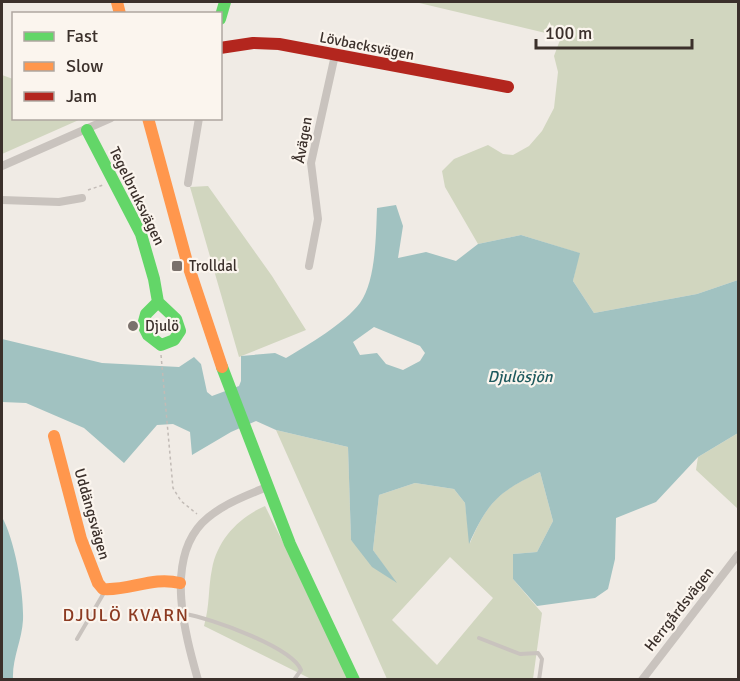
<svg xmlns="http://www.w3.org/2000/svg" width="740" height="681" font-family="Signika,sans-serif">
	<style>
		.green { fill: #d1d6bf; fill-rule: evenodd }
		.water { fill: #a1c2c1; fill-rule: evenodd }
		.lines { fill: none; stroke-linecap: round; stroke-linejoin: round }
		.path { stroke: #c2bbb6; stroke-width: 1.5; stroke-dasharray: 3 3; stroke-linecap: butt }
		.lane { stroke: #c9c3be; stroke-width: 4 }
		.street { stroke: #c9c3be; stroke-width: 8 }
		.fast { stroke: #63d668; stroke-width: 12 }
		.slow { stroke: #ff974d; stroke-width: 12 }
		.jam { stroke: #b3261e; stroke-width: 12 }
		.poi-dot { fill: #7a716c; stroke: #fbf5ee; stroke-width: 2 }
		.labels { text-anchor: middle; stroke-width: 4.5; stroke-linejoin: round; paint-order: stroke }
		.street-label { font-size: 15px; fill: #3b302b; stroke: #fbf5ee }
		.poi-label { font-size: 15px; fill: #3b302b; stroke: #fbf5ee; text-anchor: start }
		.water-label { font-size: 16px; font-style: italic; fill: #1f5a5e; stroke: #fbf5ee }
		.quarter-label { font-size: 18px; letter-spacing: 1.5px; fill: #8c3b22; stroke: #fbf5ee }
	</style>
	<rect width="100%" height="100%" fill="#f0ebe5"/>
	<path class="green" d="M415,2h323v278l-41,14 -103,19 -21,-32 6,-28 -58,-18 -43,9 -33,-57 -3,-16 12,-12 34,-14 15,9 10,1 16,-9 13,-15 12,-23 4,-36 -4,-16 6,-16 -6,-5z
		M2,75l11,4 1,39 67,1 -79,35z
		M208,186l64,90 34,54 -67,27 -49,-170z
		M276,430l72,17 3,93 44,42 -22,-32 6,-55 36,-12 39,6 11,14 5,40c18,-42 29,-52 70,-71l13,49 -16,31 -24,2v25l29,34 -9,66h-146zM450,557l43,41 -56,67 -45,-45z
		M738,433v76l-42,-39 2,-13z
		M265,506l86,173h-40l-107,-53c6,-21 4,-38 8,-57 5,-29 27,-52 53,-63z"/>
	<path class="water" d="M396,205l7,21 -5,32 28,-6 30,9 22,-17 43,-9 59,18 -7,28 21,32 103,-19 41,-14v153l-40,24 -42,45 -40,16 -1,41 -7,30 -13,9 -58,8 -24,-27v-25l24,-2 16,-31 -13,-49c-42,20 -52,30 -71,72l-4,-41 -11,-14 -39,-6 -36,12 -6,55 24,33 -25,-16 -21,-27 -3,-93 -72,-17 -20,-9 -25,11 -39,23 -2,-23 -17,-8 -16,1 -33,38 -40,-35 -58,-25 -24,-1v-63l100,24 77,4 15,-10 7,7 6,28 5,4 27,-10 2,-5v-25l34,-3 11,5c22,-13 59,-35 74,-55 16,-22 16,-69 17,-95zM374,327l46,19 5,7 -5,8 -17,9 -17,-6 -9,-11 -17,2 -7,-13z
		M2,517c13,24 22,75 21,103 -1,20 -11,39 -10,59h-11z"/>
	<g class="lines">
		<path class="path" d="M88,190l15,-5
			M161,355l12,133 8,13 16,13"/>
		<path class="lane" d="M185,614c25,4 107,33 116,56l-7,10
			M479,638l41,16 18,-1 4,6 -3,21
			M77,639l28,-48"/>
		<path class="street" d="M2,166l109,-48
			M188,183l11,-65
			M2,200l57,2 23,-4
			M309,266l9,-47 -7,-56 24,-108
			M198,680c-13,-46 -33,-118 4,-157 18,-18 43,-27 65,-36
			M642,680l96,-125"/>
		<path class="fast" d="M220,19l5,-17
			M87,130l54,104 13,45 4,23 18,17 4,12 -6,9 -13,5 -13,-10 -5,-10 3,-11 12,-12
			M222,367l68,177 64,136"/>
		<path class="slow" d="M117,2l3,12
			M148,118l39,144 35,105
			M54,436l27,103 17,44 5,6c27,2 49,-13 77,-6"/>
		<path class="jam" d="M220,48l33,-5 26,1 229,43"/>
	</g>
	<g class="poi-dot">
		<rect x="171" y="260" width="12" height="12" rx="3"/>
		<circle cx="133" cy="326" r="6"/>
	</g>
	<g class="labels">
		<g class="street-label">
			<text transform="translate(367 46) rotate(11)" y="5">Lövbacksvägen</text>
			<text transform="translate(303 140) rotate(-80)" y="5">Åvägen</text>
			<text transform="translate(137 196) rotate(64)" y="5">Tegelbruksvägen</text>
			<text transform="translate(92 514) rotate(74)" y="5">Uddängsvägen</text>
			<text transform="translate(679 609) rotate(-52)" y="5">Herrgårdsvägen</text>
		</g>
		<g class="poi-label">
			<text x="189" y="271">Trolldal</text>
			<text x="145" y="331">Djulö</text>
		</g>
		<g class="water-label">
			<text x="520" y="382">Djulösjön</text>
		</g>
		<g class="quarter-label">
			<text x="126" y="621">DJULÖ KVARN</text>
		</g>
	</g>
	<rect width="740" height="681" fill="none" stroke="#3b302b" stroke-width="6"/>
	<rect x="12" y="12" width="210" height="108" fill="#fbf5ee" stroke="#aea6a0" stroke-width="1.5"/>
	<rect x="24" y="32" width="30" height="9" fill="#63d668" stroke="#aea6a0" stroke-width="1.5"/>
	<text x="66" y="42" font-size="18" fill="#3b302b">Fast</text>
	<rect x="24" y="62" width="30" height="9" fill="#ff974d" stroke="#aea6a0" stroke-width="1.5"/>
	<text x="66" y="72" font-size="18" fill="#3b302b">Slow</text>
	<rect x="24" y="92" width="30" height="9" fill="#b3261e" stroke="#aea6a0" stroke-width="1.5"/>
	<text x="66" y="102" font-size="18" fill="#3b302b">Jam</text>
	<path d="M536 39v9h156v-9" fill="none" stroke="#3b302b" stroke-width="3"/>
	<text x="545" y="39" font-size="18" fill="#3b302b" stroke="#fbf5ee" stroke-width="4.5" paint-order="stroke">100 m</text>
</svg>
